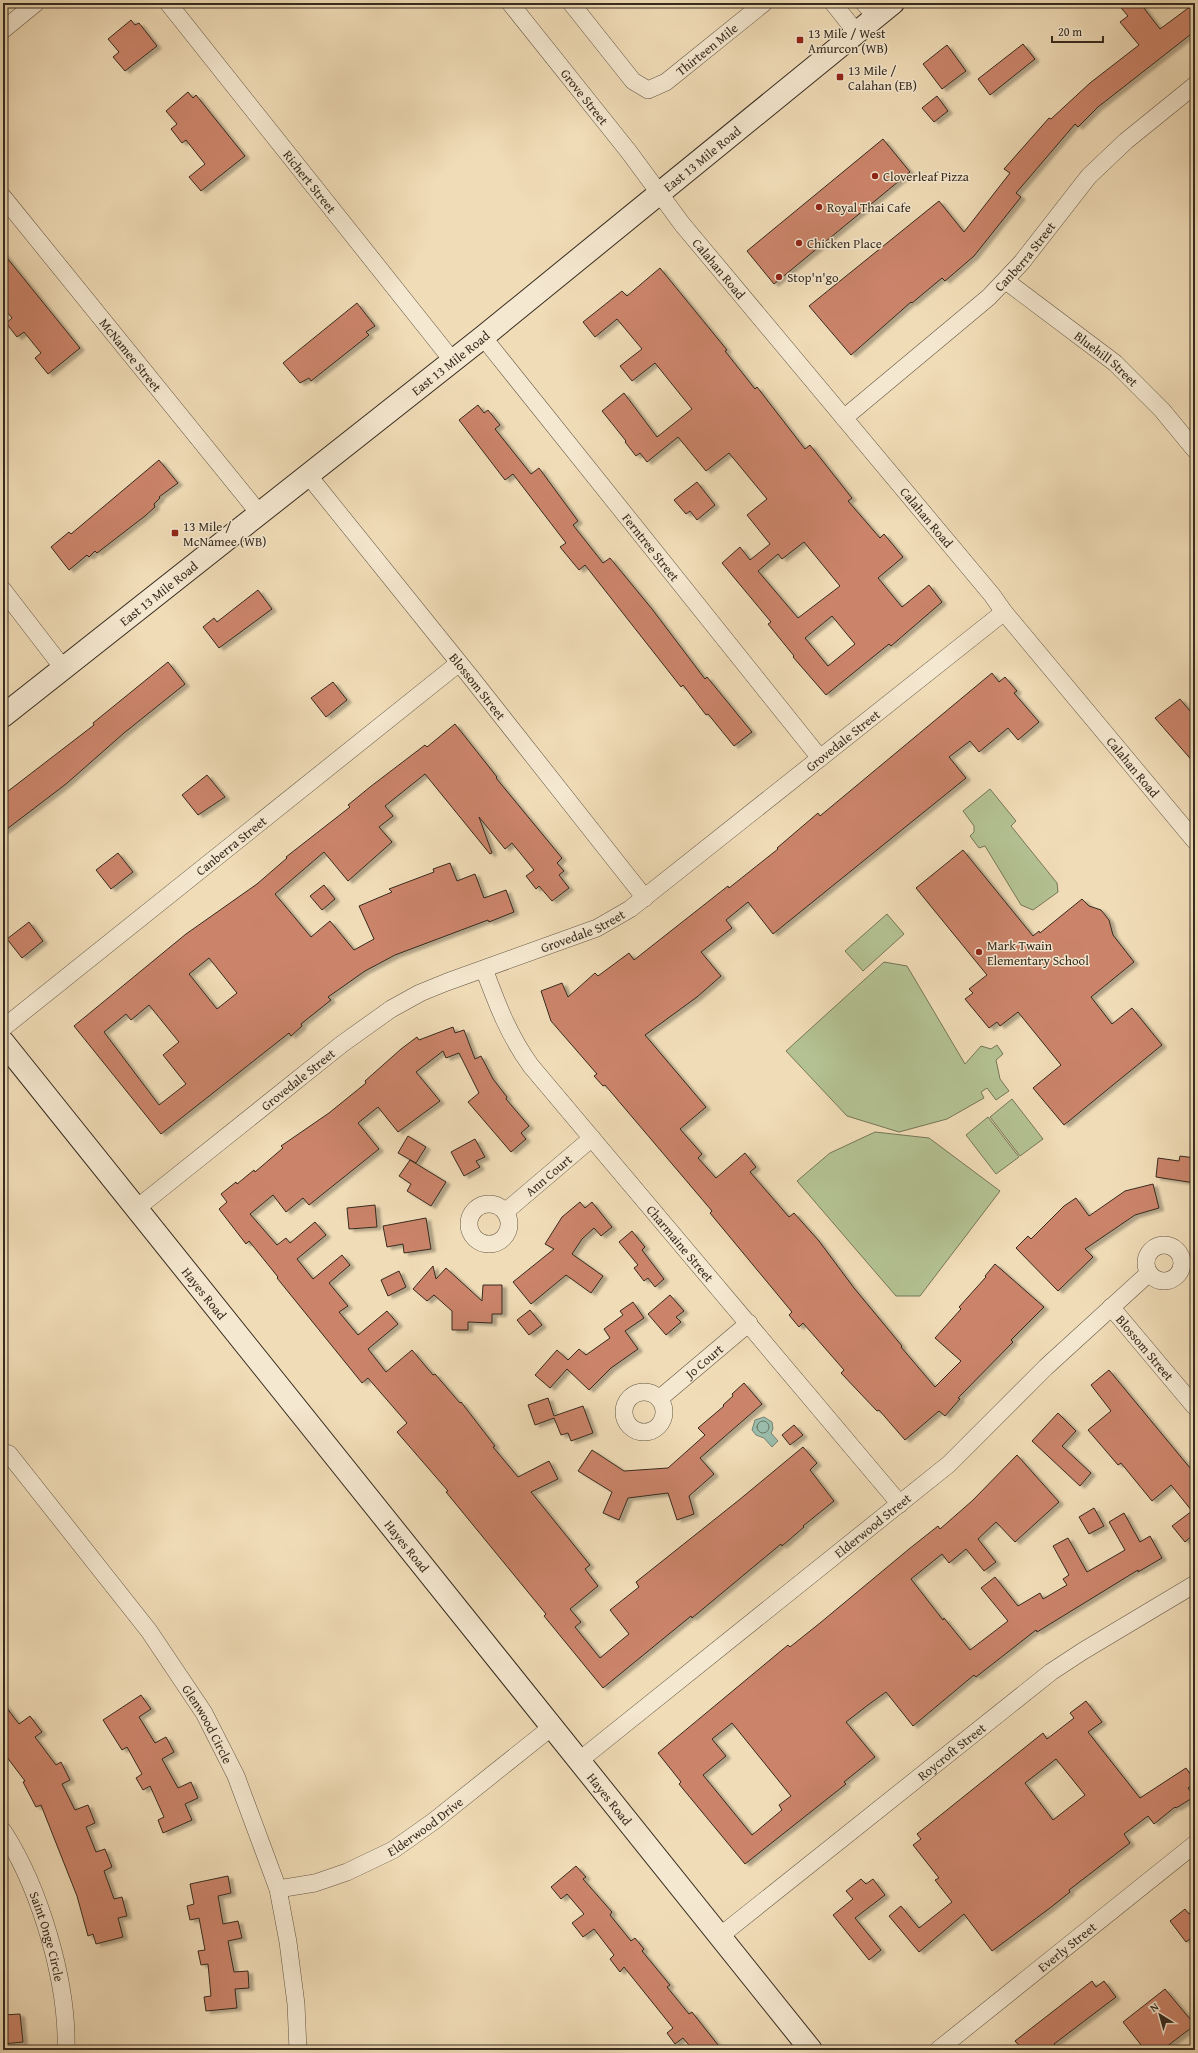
<svg xmlns="http://www.w3.org/2000/svg" width="1198" height="2053" font-family="'Gentium Book Plus',serif">
	<style>
		.green { fill: #b4c293; stroke: #757658 }
		.water { fill: #9bbcaa; stroke: #738272 }
		.lines { fill: none; stroke-linecap: round; stroke-linejoin: round }
		.shore { stroke: #687464; stroke-width: 1 }
		.building { fill: #cb846a; stroke: #362b1e; fill-rule: evenodd; filter: url(#shadow) }
		.street-casing { stroke: #645744; stroke-width: 18 }
		.secondary-casing { stroke: #362b1e; stroke-width: 24 }
		.street { stroke: #f5e8d0; stroke-width: 17 }
		.secondary { stroke: #f5e8d0; stroke-width: 22 }
		.poi-dot { fill: #8f2418; stroke: #f5e8d0; stroke-width: 1.5 }
		.labels { text-anchor: middle; stroke-width: 3; stroke-linejoin: round; paint-order: stroke }
		.poi-label { font-size: 13px; fill: #362b1e; stroke: #f5e8d0; text-anchor: start }
		.street-label { font-size: 13px; fill: #362b1e; stroke: #f5e8d0 }
	</style>
	<defs>
		<filter id="shadow"><feDropShadow dx="4.5" dy="2.5" stdDeviation="1" flood-color="#0004"/></filter>
	</defs>
	<rect width="100%" height="100%" fill="#f0dcb7"/>
	<filter id="stains"><feTurbulence type="fractalNoise" baseFrequency=".005" numOctaves="4"/><feColorMatrix values="0 0 0 0 .2 0 0 0 0 .09 0 0 0 0 .02 0 0 0 .5 -.17"/></filter>
	<radialGradient id="worn" r=".72"><stop offset=".6" stop-color="#630" stop-opacity="0"/><stop offset="1" stop-color="#630" stop-opacity=".3"/></radialGradient>
	<path class="green" d="M990,789l26,32 -5,5 46,57 1,9 -25,18 -12,-5 -36,-59 -6,2 -9,-12 4,-4v-6l-11,-15z
		M887,914l17,20 -41,37 -18,-20z
		M884,962l23,4 58,98 16,-18 10,3 6,-4 6,9 -7,6 4,19 9,12 -13,9 -9,-12 -6,4 3,6 -37,21 -48,13 -52,-16 -61,-65z
		M1012,1099l31,40 -23,17 -30,-39z
		M988,1117l31,40 -23,17 -30,-39z
		M875,1132l54,6 71,53 -80,105h-24l-99,-115 33,-28z"/>
	<path class="water" d="M764,1417l8,5 1,7 -2,4 7,8 -6,6 -8,-9 -8,-3 -4,-5 3,-10z"/>
	<g class="lines">
		<path class="shore" d="M757 1427a6 6 0 1 1 12 0a6 6 0 1 1-12 0Z"/>
	</g>
	<path class="building" d="M1117,3h23l20,26 35,-26v28l-97,76 -20,20 -3,-3 -59,69 5,4 -47,59 -29,25 -3,-3 -30,25 -1,-1 -60,53 -42,-49 130,-105 25,31 46,-59 -6,-4 45,-51 2,1 39,-36 49,-38 -19,-23 8,-6z
		M131,20l4,5 4,-2 18,23 -32,25 -12,-14 6,-5 -11,-13z
		M1023,44l12,15 -45,36 -12,-16z
		M947,45l19,26 -24,18 -19,-25z
		M188,92l5,6 3,-3 49,61 -44,35 -12,-14 16,-13 -19,-24 -4,3 -11,-14 6,-5 -11,-13z
		M937,96l11,15 -14,11 -12,-14z
		M883,139l27,33 -136,112 -27,-33z
		M3,253l77,95 -32,26 -13,-16 6,-5 -17,-21 -7,5 -11,-14 6,-5 -9,-11z
		M660,268l67,82 -2,1 30,38 2,-2 48,62 5,-4 42,53 -4,3 32,37 4,-4 19,23 -25,21 24,29 27,-22 13,17 -51,44 -2,-2 -63,51 -33,-38 1,-1 -26,-32 3,-2 -49,-59 18,-16 10,13 20,-16 -23,-29 20,-16 -38,-46 -23,18 -28,-34 -31,25 -7,-9 -4,3 -11,-14 1,-1 -24,-30 22,-18 33,44 35,-28 -37,-46 -23,18 -12,-15 22,-17 -25,-30 -22,18 -12,-15 39,-31 5,5zM804,542l36,44 -42,32 -40,-47 20,-17 4,5zM832,616l23,28 -27,22 -23,-28z
		M357,303l18,23 -9,6 3,3 -58,46 -2,-3 -9,5 -17,-20z
		M478,405l6,8 4,-3 12,15 -5,4 36,45 8,-6 39,53 -5,4 30,38 7,-5 42,51 53,70 2,-2 45,55 -18,14 -26,-32 -2,1 -23,-30 -2,2 -96,-122 -6,5 -19,-23 6,-4 -53,-69 -8,6 -46,-60z
		M159,460l19,23 -19,14 1,1 -6,6 1,3 -10,9 -48,37 -2,-2 -6,6 -2,-2 -18,15 -18,-23 18,-15 2,2z
		M697,482l18,23 -18,15 -7,-9 -4,3 -12,-14z
		M258,590l14,19 -53,39 -16,-21 11,-9 3,4z
		M168,662l17,22 -61,49 -58,51 -63,48v-37l91,-70 -1,-2z
		M992,673l7,9 6,-5 12,14 -3,2 25,29 -21,18 -10,-12 -29,24 -9,-11 -21,16 17,21 -193,156 -25,-32 -22,18 6,8 -31,24 20,24 -24,21 -52,38 61,72 -26,22 22,25 -4,4 18,20 29,-25 11,14 -6,5 39,45 5,-4 25,28 35,47 48,58 -1,1 34,40 26,-26 -26,-23 26,-29 -2,-2 27,-30 -1,-1 10,-12 49,43 -33,33 2,2 -55,56 2,1 -15,17 -6,-5 -34,29 -26,-30 -2,1 -36,-38 3,-3 -41,-47 -4,4 -10,-12 3,-3 -82,-99 2,-2 -107,-126 -2,1 -9,-10 3,-2 -46,-53 -10,-30 21,-8 6,14 27,-24 3,3 31,-23 5,7 94,-74 1,2 49,-39 -1,-1 41,-35 2,3z
		M333,682l14,18 -21,17 -15,-19z
		M1180,699l15,18v47l-40,-46z
		M455,724l42,53 -1,1 66,80 -5,5 7,8 -5,4 10,13 -17,13 -13,-15 -3,3 -10,-13 8,-6 -22,-27 -7,6 -26,-32 13,36 -2,1 -65,-80 -40,32 8,10 -14,11 13,15 -44,39 -24,-29 -49,42 36,43 19,-16 24,29 20,-11 -15,-33 33,-14 -3,-3 45,-17 -1,-3 17,-6 7,18 18,-7 9,24 22,-8 8,22 -25,10 -1,-2 -93,35 -30,16 -37,26 3,3 -30,24 1,2 -11,10 -2,-3 -128,101 -87,-108 112,-92 71,-50 30,-26 -1,-1 64,-50 -2,-2 22,-18 55,-42 2,2zM209,958l28,35 -20,16 -28,-35zM149,1005l30,37 -16,13 23,29 -27,21 -55,-73 22,-18 5,6z
		M207,775l18,22 -27,18 -16,-20z
		M963,850l70,86 6,-5 1,2 42,-34 7,7 12,4 8,10 4,15 21,27 -43,35 21,27 20,-16 30,37 -98,80 -31,-37 28,-23 -43,-53 -18,14 -3,-4 -8,6 -24,-29 8,-6 -4,-4 18,-14 -71,-87z
		M118,853l15,19 -22,17 -15,-19z
		M324,885l11,14 -13,11 -12,-14z
		M29,922l14,19 -21,17 -15,-19z
		M453,1027l2,6 9,-3 11,29 6,-3 12,23 14,18 -1,2 23,27 -8,7 5,6 -15,13 -43,-50 11,-9 -20,-40 -13,5 -3,-7 -27,21 24,29 -42,31 -20,-25 -20,16 21,26 -70,56 -6,-7 -17,14 -13,-17 -23,19 27,31 9,-7 4,5 25,-21 11,13 -29,24 16,20 29,-24 8,10 -21,18 19,23 -9,6 19,23 29,-24 11,13 -30,25 18,23 26,-22 21,25 2,-1 25,29 1,-1 34,44 -2,1 25,30 31,-16 9,18 -27,13 59,73 -5,4 13,17 -28,23 11,13 -6,5 25,31 29,-24 -19,-24 29,-23 -3,-5 103,-82 64,-53 14,16 -7,7 24,31 -31,25 1,1 -22,19 -1,-2 -89,74 -1,-2 -88,72 -59,-72 2,-2 -100,-122 2,-1 -51,-59 10,-9 -39,-45 -6,5 -85,-105 1,-1 -29,-36 -3,3 -27,-35 8,-7 -6,-8 15,-12 1,2 17,-14 1,2 28,-24 -2,-2 48,-33 37,-30 -1,-2 36,-32 16,-12 2,3z
		M408,1136l18,11 -10,16 -18,-10z
		M475,1139l10,18 -9,4 4,6 -16,9 -13,-24z
		M1180,1156l15,2v25l-39,-6 2,-19 21,3z
		M410,1160l36,22 -15,24 -24,-15 4,-7 -12,-8z
		M1153,1184l6,24 -24,7 -50,34 8,8 -35,34 -42,-43 12,-12 3,3 33,-33 12,-8 13,18 36,-25z
		M580,1202l5,6 7,-6 20,25 -11,9 -7,-8 -12,11 -10,15 31,22 -12,17 -25,-18 -35,29 -18,-22 41,-33 -9,-5 17,-27z
		M375,1205l2,22 -28,2 -2,-21z
		M426,1218l5,31 -27,4 -1,-9 -16,3 -4,-21z
		M632,1231l13,16 -3,3 22,29 -9,8 -7,-9 -4,3 -10,-13 4,-3 -19,-23z
		M433,1266l3,13 10,-11 36,33 1,-16h19v29h-10v9l-24,-1v8h-16v-19l-18,-16 -7,6 -14,-12z
		M399,1271l7,16 -18,9 -7,-16z
		M670,1295l14,16 -8,6 5,5 -15,13 -18,-21z
		M633,1302l11,16 -19,13 13,18 -27,19 -22,22 -22,-21 -17,19 -15,-13 22,-25 11,10 11,-11 7,6 24,-17 -6,-9 19,-14 -3,-4z
		M530,1310l12,15 -13,10 -12,-15z
		M1109,1370l86,104v59l-10,9 -13,-16 20,-15 -21,-26 -19,16 -31,-38 -3,2 -30,-35 23,-19 -20,-26z
		M744,1383l18,21 -62,54 14,16 -25,22 5,18 -17,6 -9,-27 -40,5 -9,22 -16,-7 9,-21 -34,-21 14,-21 32,21 44,-3 37,-33 -7,-7 26,-22 -1,-1 10,-9 -1,-2z
		M548,1398l6,18 29,-10 10,27 -22,8 -3,-8 -7,2 -7,-17 -19,7 -7,-20z
		M1058,1413l18,18 -14,15 29,27 -11,13 -48,-45z
		M794,1425l9,10 -13,10 -8,-10z
		M1017,1455l42,47 -44,40 -19,-20 -18,17 18,23 -12,9 -18,-22 -17,14 -7,-9 -31,25 32,41 1,-2 26,32 38,-29 -27,-33 14,-11 23,29 22,-13 3,6 24,-14 -4,-6 6,-4 -16,-29 15,-8 19,34 38,-22 -16,-28 15,-9 16,29 10,-6 12,22 -24,14v-2l-101,62 -1,-2 -60,47 -2,-2 -61,51 -27,-34 -18,13 -22,17 29,35 -31,25 2,2 -101,80 -66,-80 2,-2 -23,-29 130,-108 2,2 30,-24 89,-74 29,-23 2,3 32,-28zM732,1723l59,73 -12,9 3,5 -30,25 -49,-60 23,-19 -14,-17z
		M1094,1508l10,18 -15,8 -10,-17z
		M141,1695l10,14 -12,8 16,26 11,-6 8,15 -12,7 16,29 13,-6 7,16 -13,6 7,16 -29,13 -5,-13 6,-3 -14,-31 -7,4 -7,-12 6,-4 -15,-27 -5,3 -19,-30z
		M1086,1701l16,21 -14,10 52,66 46,-30 9,13v3l-7,4 6,9 -18,11 -1,-1 -21,17 -6,-8 -24,18 6,9 -61,47 1,2 -20,16 -58,43 -28,-37 -45,38 -30,-36 12,-10 18,22 33,-26 -17,-22 4,-2 -26,-33 8,-6 -4,-5 126,-101 4,6 27,-21 -4,-5zM1056,1759l29,36 -32,25 -28,-37z
		M3,1703l16,21 11,-8 12,16 -7,5 21,28 5,-3 9,18 -8,4 13,26 13,-5 7,18 -9,4 10,25 9,-3 7,18 -8,4 10,28 8,-2 5,19 -9,2 5,19 -27,7 -3,-10 -5,2 -11,-40 -36,-91 -5,2 -13,-25 2,-1 -22,-29z
		M576,1866l10,11 -3,2 29,33 -2,3 21,26 4,-3 9,11 -2,2 28,34 -3,2 22,27 3,-2 30,38h-29l-10,-12 -8,6 -8,-11 6,-5 -49,-61 -4,5 -10,-13 4,-4 -20,-26 -11,8 -11,-14 12,-9 -17,-20 -6,5 -10,-12z
		M228,1876l3,17 -13,3 5,28 15,-3 4,17 -14,3 6,31 14,-1 1,17 -14,1 2,19 -31,3 -2,-14 7,-1 -3,-32 -7,1 -3,-14 7,-1 -6,-32 -9,2 -3,-14 7,-2 -4,-20z
		M861,1879l5,5 7,-5 12,16 -30,23 26,32 -12,10 -36,-45 20,-16 -7,-8z
		M1185,1909l4,5 6,-4v25l-9,7 -16,-21z
		M1092,1981l4,6 8,-6 12,16 -62,47 5,6h-36l-8,-9z
		M1165,1989l30,36 -33,25h-17l-22,-28z
		M20,2014l3,28 -20,2v-29z"/>
	<g class="lines">
		<g class="street-casing">
			<g id="street">
				<path id="s1" d="M168,3l284,357"/>
				<path id="s2" d="M510,3l119,149 53,72 310,371 12,17 191,229"/>
				<path id="s3" d="M571,3l62,78 15,9 18,-8 98,-79"/>
				<path d="M833,3l23,29"/>
				<path d="M864,3l12,14"/>
				<path d="M3,30l33,-27"/>
				<path id="s4" d="M3,197l256,316"/>
				<path id="s5" d="M1006,281l109,82 47,47 33,40"/>
				<path id="s6" d="M483,337l337,421"/>
				<path id="s7" d="M844,418l145,-121 33,-35 67,-86 37,-35 69,-56"/>
				<path id="s8" d="M308,475l165,205 172,218"/>
				<path d="M3,590l60,78"/>
				<path id="s9" d="M484,969c13,35 25,67 47,97l369,438"/>
				<path id="s10" d="M3,1028l456,-365"/>
				<circle cx="489" cy="1224" r="20"/>
				<path id="s11" d="M137,1208l205,-164 49,-35 29,-16 27,-11 150,-54 33,-19 374,-297"/>
				<path id="s12" d="M505,1212l87,-74"/>
				<circle cx="1164" cy="1263" r="18"/>
				<path id="s13" d="M1111,1307l84,100"/>
				<circle cx="644" cy="1412" r="20"/>
				<path id="s14" d="M659,1399l90,-76"/>
				<path id="s15" d="M3,1452l6,2 140,177 55,82 32,63 42,113 10,53 8,62 2,46"/>
				<path id="s16" d="M580,1760l369,-296 97,-97 103,-94"/>
				<path id="s17" d="M3,1831c37,57 65,151 63,219"/>
				<path id="s18" d="M278,1889l37,-6 32,-11 46,-22 41,-29 119,-95"/>
				<path id="s19" d="M720,1936l331,-264 32,-21 112,-67"/>
				<path id="s20" d="M938,2050l257,-206"/>
			</g>
		</g>
		<g class="secondary-casing">
			<g id="secondary">
				<path id="s21" d="M3,716l480,-379 410,-334"/>
				<path id="s22" d="M3,1042l808,1008"/>
			</g>
		</g>
		<use href="#street" class="street"/>
		<use href="#secondary" class="secondary"/>
	</g>
	<g class="poi-dot">
		<rect x="796" y="36" width="8" height="8" rx="2"/>
		<rect x="836" y="73" width="8" height="8" rx="2"/>
		<circle cx="875" cy="176" r="4"/>
		<circle cx="819" cy="207" r="4"/>
		<circle cx="799" cy="243" r="4"/>
		<circle cx="779" cy="277" r="4"/>
		<rect x="171" y="529" width="8" height="8" rx="2"/>
		<circle cx="979" cy="952" r="4"/>
	</g>
	<g class="labels">
		<g class="poi-label">
			<text x="808" y="38">13 Mile / West<tspan x="808" dy="15">Amurcon (WB)</tspan></text>
			<text x="848" y="75">13 Mile /<tspan x="848" dy="15">Calahan (EB)</tspan></text>
			<text x="883" y="181">Cloverleaf Pizza</text>
			<text x="827" y="212">Royal Thai Cafe</text>
			<text x="807" y="248">Chicken Place</text>
			<text x="787" y="282">Stop'n'go</text>
			<text x="183" y="531">13 Mile /<tspan x="183" dy="15">McNamee (WB)</tspan></text>
			<text x="987" y="950">Mark Twain<tspan x="987" dy="15">Elementary School</tspan></text>
		</g>
		<g class="street-label">
			<text dy="5" stroke="none"><textPath href="#s3" startOffset="189">Thirteen Mile</textPath></text>
			<text dy="5" stroke="none"><textPath href="#s2" startOffset="120">Grove Street</textPath></text>
			<text dy="5" stroke="none"><textPath href="#s21" startOffset="894">East 13 Mile Road</textPath></text>
			<text dy="5" stroke="none"><textPath href="#s1" startOffset="228">Richert Street</textPath></text>
			<text dy="5" stroke="none"><textPath href="#s7" startOffset="243">Canberra Street</textPath></text>
			<text dy="5" stroke="none"><textPath href="#s2" startOffset="338">Calahan Road</textPath></text>
			<text dy="5" stroke="none"><textPath href="#s4" startOffset="203">McNamee Street</textPath></text>
			<text dy="5" stroke="none"><textPath href="#s5" startOffset="127">Bluehill Street</textPath></text>
			<text dy="5" stroke="none"><textPath href="#s21" startOffset="570">East 13 Mile Road</textPath></text>
			<text dy="5" stroke="none"><textPath href="#s2" startOffset="662">Calahan Road</textPath></text>
			<text dy="5" stroke="none"><textPath href="#s6" startOffset="269">Ferntree Street</textPath></text>
			<text dy="5" stroke="none"><textPath href="#s21" startOffset="198">East 13 Mile Road</textPath></text>
			<text dy="5" stroke="none"><textPath href="#s8" startOffset="271">Blossom Street</textPath></text>
			<text dy="5" stroke="none"><textPath href="#s11" startOffset="854">Grovedale Street</textPath></text>
			<text dy="5" stroke="none"><textPath href="#s2" startOffset="986">Calahan Road</textPath></text>
			<text dy="5" stroke="none"><textPath href="#s10" startOffset="292">Canberra Street</textPath></text>
			<text dy="5" stroke="none"><textPath href="#s11" startOffset="530">Grovedale Street</textPath></text>
			<text dy="5" stroke="none"><textPath href="#s11" startOffset="206">Grovedale Street</textPath></text>
			<text dy="5" stroke="none"><textPath href="#s12" startOffset="57">Ann Court</textPath></text>
			<text dy="5" stroke="none"><textPath href="#s9" startOffset="340">Charmaine Street</textPath></text>
			<text dy="5" stroke="none"><textPath href="#s22" startOffset="322">Hayes Road</textPath></text>
			<text dy="5" stroke="none"><textPath href="#s13" startOffset="53">Blossom Street</textPath></text>
			<text dy="5" stroke="none"><textPath href="#s14" startOffset="59">Jo Court</textPath></text>
			<text dy="5" stroke="none"><textPath href="#s16" startOffset="375">Elderwood Street</textPath></text>
			<text dy="5" stroke="none"><textPath href="#s22" startOffset="646">Hayes Road</textPath></text>
			<text dy="5" stroke="none"><textPath href="#s15" startOffset="342">Glenwood Circle</textPath></text>
			<text dy="5" stroke="none"><textPath href="#s19" startOffset="296">Roycroft Street</textPath></text>
			<text dy="5" stroke="none"><textPath href="#s22" startOffset="970">Hayes Road</textPath></text>
			<text dy="5" stroke="none"><textPath href="#s18" startOffset="162">Elderwood Drive</textPath></text>
			<text dy="5" stroke="none"><textPath href="#s17" startOffset="115">Saint Onge Circle</textPath></text>
			<text dy="5" stroke="none"><textPath href="#s20" startOffset="165">Everly Street</textPath></text>
		</g>
	</g>
	<rect width="1198" height="2053" fill="none" stroke="#f0dcb7" stroke-width="16"/>
	<rect x="4" y="4" width="1190" height="2045" fill="none" stroke="#362b1e" stroke-width="2"/>
	<rect x="8" y="8" width="1182" height="2037" fill="none" stroke="#362b1e"/>
	<g transform="translate(1160 2015) rotate(323)" stroke="#f5e8d0" stroke-width="3" paint-order="stroke">
	<path d="M0-3L7 15L0 10L-7 15Z" fill="#362b1e"/>
	<text y="-6" font-size="11" font-weight="bold" text-anchor="middle" fill="#362b1e">N</text>
	</g>
	<path d="M1052 36v6h51v-6" fill="none" stroke="#362b1e" stroke-width="2"/>
	<text x="1058" y="36" font-size="12" fill="#362b1e" stroke="#f5e8d0" stroke-width="3" paint-order="stroke">20 m</text>
	<rect width="100%" height="100%" filter="url(#stains)"/>
	<rect width="100%" height="100%" fill="url(#worn)"/>
</svg>
